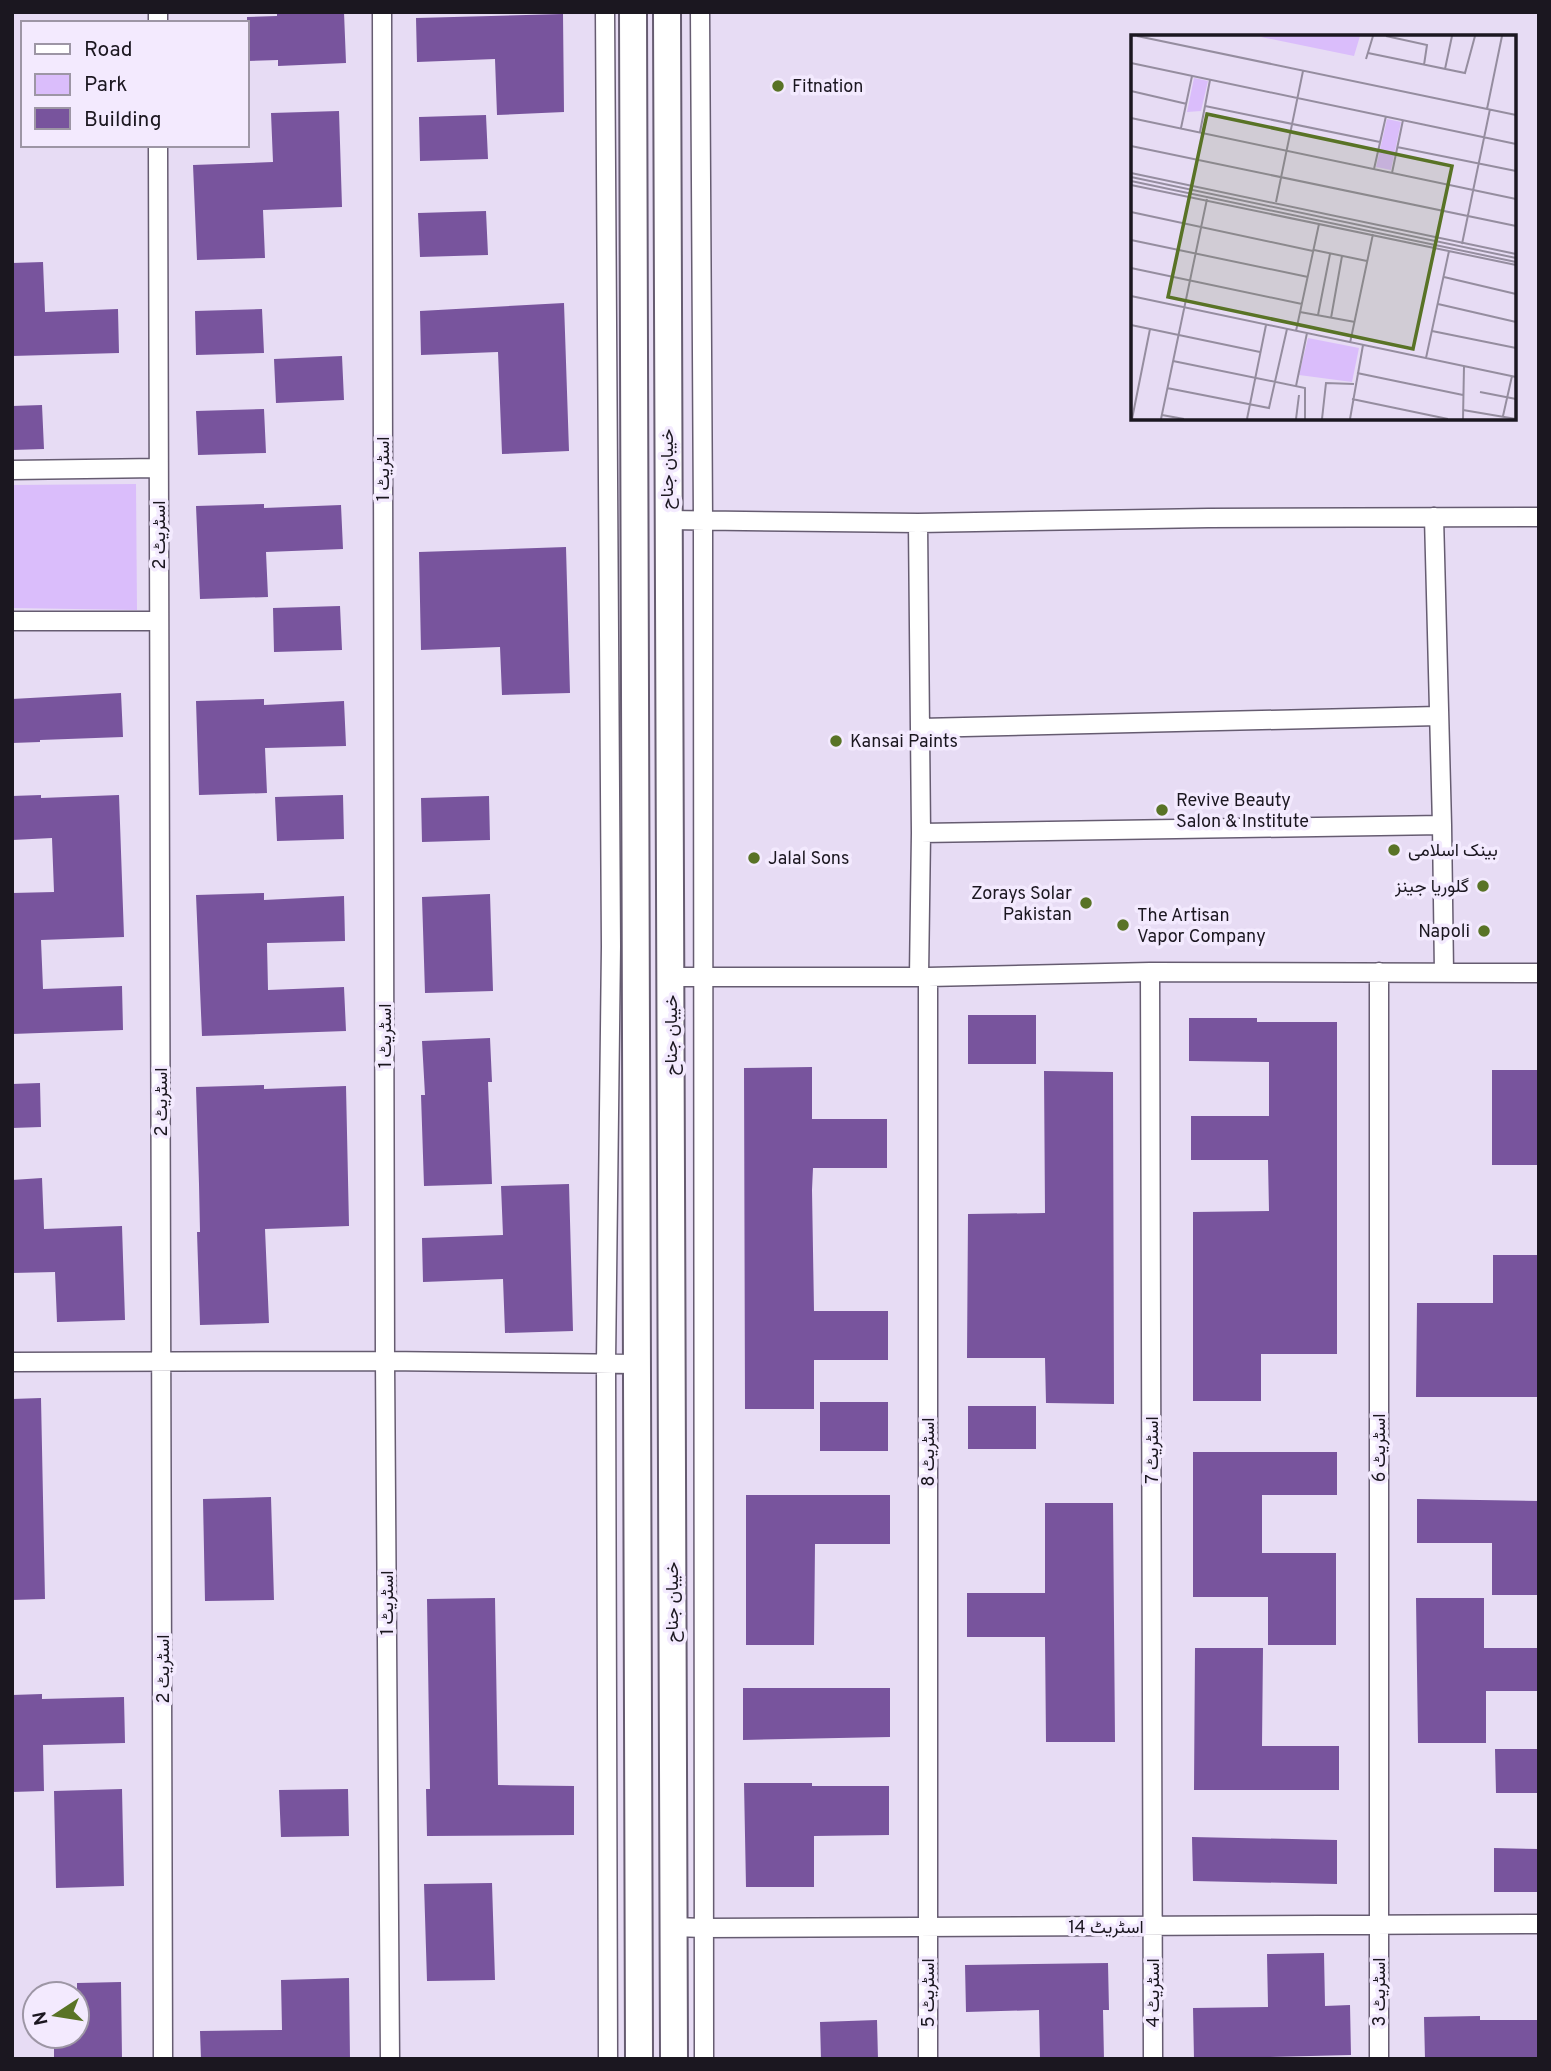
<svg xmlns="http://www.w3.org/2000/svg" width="1551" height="2071" font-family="Overpass,Vazirmatn,sans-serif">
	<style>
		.green { fill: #dabdfb }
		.building { fill: #78549d }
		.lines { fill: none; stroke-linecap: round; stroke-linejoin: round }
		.minor-casing { stroke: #665c71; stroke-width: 21 }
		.secondary-casing { stroke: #665c71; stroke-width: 30 }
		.minor { stroke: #fff; stroke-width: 18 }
		.secondary { stroke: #fff; stroke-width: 26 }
		.poi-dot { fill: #597326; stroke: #f3eafe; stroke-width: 2.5 }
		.labels { text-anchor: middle; stroke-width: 7; stroke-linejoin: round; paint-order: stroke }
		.poi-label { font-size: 18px; fill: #1b1720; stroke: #f3eafe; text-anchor: start }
		.street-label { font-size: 18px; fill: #1b1720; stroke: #f3eafe }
		.inset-road { fill: none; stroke: #958d9f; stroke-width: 2 }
		.view { fill: #597326; fill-opacity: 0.15; stroke: #597326; stroke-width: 3.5 }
		.inset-edge { fill: none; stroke: #1b1720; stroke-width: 3.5 }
	</style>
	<rect width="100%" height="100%" fill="#e7dcf4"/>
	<path class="green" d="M136,484l1,126 -125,-2v-123z"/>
	<path class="building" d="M277,12h67l2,51 -68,3v-6l-31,1v-44l30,-1z
		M563,14l1,98 -67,3 -2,-56 -78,3 -1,-44z
		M339,111l3,96 -79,3 2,48 -68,2 -4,-95 80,-3 -2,-49z
		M486,115l2,44 -68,2 -1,-44z
		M486,211l2,44 -68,2 -2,-44z
		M43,262l2,50 73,-3 1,44 -107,3v-93z
		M564,303l5,148 -67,3 -4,-102 -77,3 -1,-44z
		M262,309l2,44 -68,2 -1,-44z
		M342,356l2,44 -68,3 -2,-44z
		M42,405l2,44 -32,1v-44z
		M264,409l2,44 -68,2 -2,-44z
		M264,504v4l77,-3 2,44 -77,3 2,45 -68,2 -4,-93z
		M566,547l4,146 -68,2 -2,-48 -79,3 -2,-98z
		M340,606l2,44 -68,2 -1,-44z
		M121,693l2,44 -83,3v2l-28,1v-44z
		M264,699v6l80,-4 2,45 -81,2 2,45 -68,2 -3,-94z
		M41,795v3l78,-3 5,142 -83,3 2,49 79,-3 1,44 -111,4v-141l42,-1 -2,-54 -40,2v-44z
		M343,795l1,44 -67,2 -2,-44z
		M489,796l1,44 -68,2 -1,-44z
		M264,893v7l80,-4 1,45 -78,2 1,47 76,-3 2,44 -144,5 -6,-141z
		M490,894l3,97 -68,2 -3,-96z
		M968,1015h68v49h-68z
		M1189,1018h68v4h80v332h-76v47h-68v-189l76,-1 -1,-51h-77v-44h78v-54l-80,-1z
		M490,1038l2,44h-4l4,102 -68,2 -3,-91h4l-3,-54z
		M812,1067v52h75v49h-74l-1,22 2,121h74v49h-74v49h-69l-1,-341z
		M1492,1070h47v95h-47z
		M1044,1071l69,1 1,332 -68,-1 -1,-45h-78l1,-144 77,-1z
		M40,1083l1,44 -29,1v-44z
		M264,1085v4l82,-3 3,140 -84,3 4,94 -69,2 -3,-93h3l-1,-48 -3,-97z
		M42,1178l2,51 78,-3 3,94 -68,2 -2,-50 -43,1v-93z
		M569,1184l4,147 -68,2 -2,-54 -80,3 -1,-44 81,-3 -2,-49z
		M1493,1255h46v142h-123l1,-94h76z
		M41,1398l4,201 -33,1v-201z
		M820,1402h68v49h-68z
		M968,1406h68v43h-68z
		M1193,1452h144v43h-75v58h74v92h-68v-48h-75z
		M746,1495h144v49h-75l-1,101h-68z
		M271,1497l3,103 -69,1 -2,-102z
		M1417,1499l122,2v94h-47v-52h-75z
		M1045,1503h68l2,239h-69l-1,-105h-78v-44h78z
		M495,1598l3,187 76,1v49l-147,1 -1,-47h4l-3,-190z
		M1416,1598h68v50h55v43h-53v52h-68z
		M1195,1648h68l-1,98h77v44h-145z
		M743,1688h147v49l-147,3z
		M42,1694v5l82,-2 1,46 -82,2 1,46 -32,1v-97z
		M1495,1749h44v44h-43z
		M744,1783h68v3h77v49l-75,1v51h-68z
		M122,1789l2,97 -68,2 -2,-97z
		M348,1789l1,47 -68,1 -2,-47z
		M1192,1837l145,3v44l-144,-3z
		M1494,1848l45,1v43h-45z
		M492,1883l3,97 -68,1 -3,-97z
		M1324,1953l1,53 25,-1 1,50 -157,4 -1,-51 75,-1 -1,-53z
		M1108,1963l1,47h-6l1,49h-64l-1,-49 -73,2 -1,-47z
		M349,1978l1,81h-149l-1,-28 82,-1 -1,-50z
		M121,1982l1,77h-68v-23h23v-53z
		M1480,2016v4h59v39h-114l-1,-42z
		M877,2020l1,39h-57l-1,-37z"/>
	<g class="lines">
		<g class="minor-casing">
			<path id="minor" d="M382,12l3,1349 5,698
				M605,12l6,934 -5,417 2,696
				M700,12l3,508 1,1539
				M158,23v-11
				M158,145l5,1914
				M12,470l146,-2
				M1434,517l8,308 2,148
				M667,520l251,3 290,-5 331,-1
				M918,523l3,310 -2,143
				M12,621h147
				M921,728l517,-12
				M921,833l521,-8
				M1150,972l3,1087
				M1379,972v1087
				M671,977h257l222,-5 389,1
				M928,977v1082
				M12,1362l373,-1 252,3
				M673,1927l31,1 835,-4"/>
		</g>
		<g class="secondary-casing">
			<path id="secondary" d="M633,12l6,2047
				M667,12l7,2047"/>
		</g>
		<use href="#minor" class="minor"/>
		<use href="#secondary" class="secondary"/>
	</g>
	<g class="poi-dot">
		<circle cx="778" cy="86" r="7"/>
		<circle cx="836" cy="741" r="7"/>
		<circle cx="1162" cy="810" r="7"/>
		<circle cx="1394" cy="850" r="7"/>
		<circle cx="754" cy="858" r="7"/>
		<circle cx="1483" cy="886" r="7"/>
		<circle cx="1086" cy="903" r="7"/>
		<circle cx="1123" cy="925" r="7"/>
		<circle cx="1484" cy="931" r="7"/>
	</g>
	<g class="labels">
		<g class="poi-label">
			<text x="792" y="92">Fitnation</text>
			<text x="850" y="747">Kansai Paints</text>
			<text x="1176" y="806">Revive Beauty<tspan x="1176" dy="21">Salon &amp; Institute</tspan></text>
			<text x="1408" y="856">بینک اسلامی</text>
			<text x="768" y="864">Jalal Sons</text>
			<text x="1469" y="892" text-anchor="end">گلوریا جینز</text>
			<text x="1072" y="899" text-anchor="end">Zorays Solar<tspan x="1072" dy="21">Pakistan</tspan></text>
			<text x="1137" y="921">The Artisan<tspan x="1137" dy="21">Vapor Company</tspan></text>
			<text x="1470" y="937" text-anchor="end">Napoli</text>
		</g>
		<g class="street-label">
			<text transform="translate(383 469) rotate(-90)" y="6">اسٹریٹ 1</text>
			<text transform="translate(667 469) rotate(-90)" y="6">خیبان جناح</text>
			<text transform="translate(159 535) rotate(-90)" y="6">اسٹریٹ 2</text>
			<text transform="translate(671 1035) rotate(-90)" y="6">خیبان جناح</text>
			<text transform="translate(385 1036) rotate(-90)" y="6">اسٹریٹ 1</text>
			<text transform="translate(161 1102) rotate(-90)" y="6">اسٹریٹ 2</text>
			<text transform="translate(1379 1448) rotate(-90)" y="6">اسٹریٹ 6</text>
			<text transform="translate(1152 1450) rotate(-90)" y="6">اسٹریٹ 7</text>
			<text transform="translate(928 1452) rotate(-90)" y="6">اسٹریٹ 8</text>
			<text transform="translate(672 1602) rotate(-90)" y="6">خیبان جناح</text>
			<text transform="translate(387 1603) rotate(-90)" y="6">اسٹریٹ 1</text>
			<text transform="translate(163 1669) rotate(-90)" y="6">اسٹریٹ 2</text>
			<text x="1106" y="1933">اسٹریٹ 14</text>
			<text transform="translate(1379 1992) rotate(-90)" y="6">اسٹریٹ 3</text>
			<text transform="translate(928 1993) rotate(-90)" y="6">اسٹریٹ 5</text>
			<text transform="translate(1153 1993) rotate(-90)" y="6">اسٹریٹ 4</text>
		</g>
	</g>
	<g transform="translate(1131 35)">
		<rect width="385" height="385" fill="#e7dcf4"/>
		<path d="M229,1l-6,20 -93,-19 3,-1zM63,43l14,3 -7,30 -14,1zM256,84l14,3 -10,48 -15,-3zM177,303l51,10 -7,34 -53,-7z" fill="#dabdfb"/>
		<path class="inset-road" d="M6,1l379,79M255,1l41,9 -3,20M237,18l97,20 10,-37M235,24l7,-23M0,28l385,81M314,34l7,-33M0,56l56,13M74,71l175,36M356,74l15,-73M0,83l385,81M50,93l11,-52M69,97l10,-52M0,111l385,80M266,112l119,24M243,134l12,-53M0,138l385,81M261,138l11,-53M0,142l385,81M0,146l385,81M0,150l385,80M145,167l27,-131M0,177l182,39M0,205l177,37M331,209l28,-135M183,215l53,11M0,233l171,36M313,242l72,17M0,261l385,81M307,269l78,18M169,277l55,10M187,280l12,-61M200,283l11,-62M0,290l129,27M165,296l23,-107M301,296l84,17M219,308l23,-109M295,323l23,-107M42,326l132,27v31M226,338l106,22M165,351l11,-53M36,353l102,20 18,-79M349,357l36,7M221,364l96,20M332,375l53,9M31,380l22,4M372,381l9,-40M1,384l18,-90M30,384l46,-220M116,384l19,-94M165,384l3,-24M191,384l4,-36 28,1M219,384l13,-74M332,384l1,-53"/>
		<path class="view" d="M76,79l245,52 -39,183 -245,-52z"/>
		<rect width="385" height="385" class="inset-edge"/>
	</g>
	<rect width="1551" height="2071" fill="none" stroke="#1b1720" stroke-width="28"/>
	<rect x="21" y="21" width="228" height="126" fill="#f3eafe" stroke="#9d96a5" stroke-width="2"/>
	<rect x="35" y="44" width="35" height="10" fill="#ffffff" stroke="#9d96a5" stroke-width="2"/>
	<text x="84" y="56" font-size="21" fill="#1b1720">Road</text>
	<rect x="35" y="74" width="35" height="21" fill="#dabdfb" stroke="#9d96a5" stroke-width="2"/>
	<text x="84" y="91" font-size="21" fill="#1b1720">Park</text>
	<rect x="35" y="108" width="35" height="21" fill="#78549d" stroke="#9d96a5" stroke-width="2"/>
	<text x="84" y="126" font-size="21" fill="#1b1720">Building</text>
	<g transform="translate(56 2015) rotate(258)"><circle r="33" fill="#f3eafe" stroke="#9d96a5" stroke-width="2"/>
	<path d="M0-5L12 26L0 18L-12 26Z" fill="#597326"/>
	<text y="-10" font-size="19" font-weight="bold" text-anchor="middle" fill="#1b1720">N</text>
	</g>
</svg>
